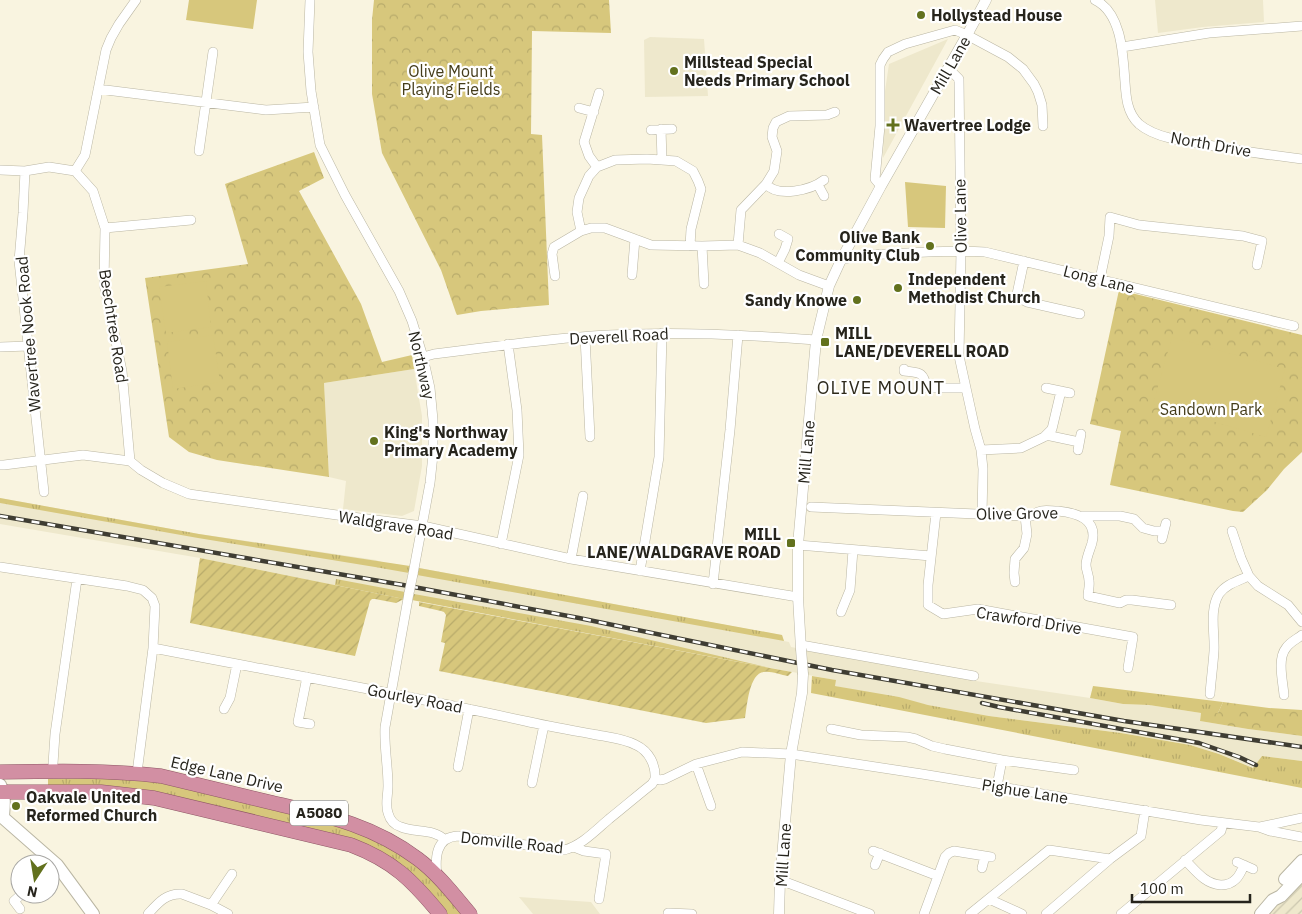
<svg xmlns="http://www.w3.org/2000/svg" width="1302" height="914" font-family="'IBM Plex Sans',sans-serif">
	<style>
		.built { fill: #eee8cc }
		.industrial { fill: url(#industrial-furrows) }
		.grass { fill: url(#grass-tufts) }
		.forest { fill: url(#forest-crowns) }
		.garden { fill: url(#garden-furrows) }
		.pitch { fill: #d7c77c }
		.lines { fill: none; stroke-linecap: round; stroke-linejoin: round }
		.minor-casing { stroke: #bab6a3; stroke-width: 10 }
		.tertiary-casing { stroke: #bab6a3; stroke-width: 11 }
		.secondary-casing { stroke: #bab6a3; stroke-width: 14 }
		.trunk-casing { stroke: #8e5765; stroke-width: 15 }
		.minor { stroke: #fff; stroke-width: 9 }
		.tertiary { stroke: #fff; stroke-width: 10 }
		.secondary { stroke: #fff; stroke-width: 12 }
		.trunk { stroke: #d28fa3; stroke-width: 14 }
		.rail-casing { stroke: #3f3d33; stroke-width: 4.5 }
		.rail { stroke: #fff; stroke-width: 2.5; stroke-dasharray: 8; stroke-linecap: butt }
		.minor-bridge-casing { stroke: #bab6a3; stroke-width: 10; stroke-linecap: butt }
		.tertiary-bridge-casing { stroke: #bab6a3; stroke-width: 11; stroke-linecap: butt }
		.minor-bridge { stroke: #fff; stroke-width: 9 }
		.tertiary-bridge { stroke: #fff; stroke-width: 10 }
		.poi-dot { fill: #62711d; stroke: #fff; stroke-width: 2 }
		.labels { text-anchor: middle; stroke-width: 4.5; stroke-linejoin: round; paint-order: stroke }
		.shield { fill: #fff; stroke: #676660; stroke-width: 1 }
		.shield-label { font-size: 15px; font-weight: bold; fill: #26241c }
		.poi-label { font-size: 16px; font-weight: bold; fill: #26241c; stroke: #fff; text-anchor: start }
		.street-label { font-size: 16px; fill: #26241c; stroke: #fff }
		.park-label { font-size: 16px; fill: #443c1a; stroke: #fff }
		.neighbourhood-label { font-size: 18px; letter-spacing: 1px; fill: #2e2a1b; stroke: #fff }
	</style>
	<defs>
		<pattern id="industrial-furrows" width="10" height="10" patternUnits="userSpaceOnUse" patternTransform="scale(1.25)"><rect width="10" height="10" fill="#eee8cc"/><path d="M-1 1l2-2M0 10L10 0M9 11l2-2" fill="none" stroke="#ccc7af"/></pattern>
		<pattern id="grass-tufts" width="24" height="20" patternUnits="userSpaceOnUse" patternTransform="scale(1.25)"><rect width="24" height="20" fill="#d7c77c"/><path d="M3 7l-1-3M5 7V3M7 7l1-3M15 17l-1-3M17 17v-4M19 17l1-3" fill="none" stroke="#b8ab6b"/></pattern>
		<pattern id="forest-crowns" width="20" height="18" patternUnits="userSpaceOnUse" patternTransform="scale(1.25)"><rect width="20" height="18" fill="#d7c77c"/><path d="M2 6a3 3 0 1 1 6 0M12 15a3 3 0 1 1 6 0" fill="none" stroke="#b8ab6b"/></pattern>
		<pattern id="garden-furrows" width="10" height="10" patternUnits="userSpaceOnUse" patternTransform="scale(1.25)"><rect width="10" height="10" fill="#d7c77c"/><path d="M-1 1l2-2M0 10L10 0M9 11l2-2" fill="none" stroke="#b8ab6b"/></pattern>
	</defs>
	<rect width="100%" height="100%" fill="#f9f4e0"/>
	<path class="built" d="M1155,0h108l1,22 -61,5 -45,6z
		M650,37l54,2 4,57 -63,1 -1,-57z
		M948,39l-65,119 2,-67 4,-27z
		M414,369l8,47v50l-8,45 -12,5 -59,-7 3,-28 -17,-4 -5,-94z
		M0,498l199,36 177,26 41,15 2,-7 329,61 34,6 2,6 5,1 2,5 136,25 49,9 114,17 33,6 26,1 52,8 -1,8 48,8 54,7v25l-40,-5 -8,12 -35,-14 -29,-9 -69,-12 -132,-17 -61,-11 -93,-19v-6l-423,-80 2,-6 -9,-2 -1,7 -204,-41 -200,-34z
		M519,897l72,5 9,12h-67z"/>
	<path class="industrial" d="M1302,874v40h-41z"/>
	<path class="grass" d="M0,498l199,36 211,32 -1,7 -34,-6 -177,-29 -198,-35z
		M419,568l363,67 2,6 -367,-66z
		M336,579l69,13 -1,7 -69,-14z
		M414,594l177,32 179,42 -358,-68z
		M812,676l24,4 -1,6 64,11 29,8 61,11 132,17 69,12 29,9 34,14 9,-12 40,5v27l-491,-95z
		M1093,686l130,16 -5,11h-17l-52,-8 -26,-1 -33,-6z
		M96,778l43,2 24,2 129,30 70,20 46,26 24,22 30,34h-17l-44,-48 -268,-77 -33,-4h-52v-6z"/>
	<path class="forest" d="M374,0h235l2,33 -79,-2 -1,103 11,1 7,170 -68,6 -24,4 -1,-2 -15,-43 -59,-117 -10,-59v-74z
		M314,152l10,26 -25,13 62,113 21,58 30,-7 2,14 -90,14 5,94 -112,-17 -28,-8 -20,-15 -24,-159 103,-14 -23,-80z
		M1119,290l183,45v117l-18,17 -17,21 -24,22 -10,-1 -123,-26 11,-54 -31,-7z
		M1223,702l46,6 33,2v26l-54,-7 -48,-8 1,-8h17z"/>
	<path class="garden" d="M200,558l204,41 -8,4 -21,-4h-3l-2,2 -15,55 -165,-33z
		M419,602l351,66 22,4 -4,4c-7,-1 -17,-5 -24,-4 -15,1 -17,35 -19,46l-39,5 -267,-52 6,-28 -4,-1 5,-27 -2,-3 -3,-1 -22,-5z"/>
	<path class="pitch" d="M189,0h68l-4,29 -67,-9z
		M905,182l41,4 -1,42 -37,-1z
		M206,281l5,46 -45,6 -7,-46z
		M213,335l7,47 -47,7 -6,-47z
		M1172,337l113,32 -19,68 -113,-33z"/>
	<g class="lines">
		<g class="minor-casing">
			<path id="minor" d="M310,0l-2,52 3,39 9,54 25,50 54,96 13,30 11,36 7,31 3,32v35l-3,28 -17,91
				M1095,0c27,13 28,55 30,82 1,15 2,31 14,42 16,14 48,18 69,21 31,6 62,10 94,14
				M1122,47l87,-14 93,-7
				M948,68l11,11 2,171 -2,106 16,73 6,21 2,19 -1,46
				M98,89l168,21 48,-3
				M579,108l15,4
				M661,129l1,31
				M651,130l21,-1
				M199,151l14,-99
				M597,167l-8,-11 -5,-14 15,-49
				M0,170l25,1 24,-4 26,4 10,-16 21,-105 5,-12 8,-14 17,-24
				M25,171l-2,42 -4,48 25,231
				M75,171l18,20 12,37 -1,56 18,87 8,90
				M766,184c12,14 45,6 58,-4
				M818,185l6,11
				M881,186l-6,-7 5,-53v-61l3,-6 5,-7 17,-8 50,-14 12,5 41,22 15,12 11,15 4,8 4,13 1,21
				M105,228l86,-8
				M581,231l-4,-19 2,-14 10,-22 8,-9 18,-7 32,-1 29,2 17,10 5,10 3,8 -10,40 -1,17
				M738,245l3,-35 25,-26 8,-13 3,-20 -5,-14 1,-9 3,-6 13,-6 38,-1 8,-3
				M702,246l2,38
				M841,260c22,-6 44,-6 66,-7 26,-1 52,-3 78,-1l309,74
				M1024,261l-7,33 2,4 8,4 53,12
				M778,263l7,-14 3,-10 -9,-5
				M632,275l3,-36
				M555,276l-3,-22 2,-7 27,-16 10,-3h14l46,17 51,1 36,-1 22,8 39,22 30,11
				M1100,279l9,-43 1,-19 29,8 104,11 19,5 -5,24
				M585,337l5,100
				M0,347l29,-1
				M423,357l11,-3c58,-7 116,-16 174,-19 69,-4 139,0 208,5
				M904,369v2c16,2 19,0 23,17h39
				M1046,388l24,5
				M1046,435l33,7
				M981,450l40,-2 23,-11 8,-8 9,-38
				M1078,450l3,-16
				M0,465h4l79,-10 47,6 11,9 22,13 26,11 155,22 79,10 148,33 227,38
				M811,507l214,9h7c8,-8 16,-5 26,-5 19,2 40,8 34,32 -2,7 -6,15 -6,22 0,5 3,10 3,16 1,5 -1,10 -1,15l32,7 6,-3h6l39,5
				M936,513l-8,72v20l15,9 35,-5 155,28 -5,31
				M1082,516h38l14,3 9,9 11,3h10
				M1232,531l9,27 8,18 9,10 30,19 14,17
				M1162,539l4,-16
				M501,544l18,-89 -2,-45 -9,-66
				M798,545l133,11
				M571,559l12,-63
				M0,567l127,19 16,4 9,8 3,8 -2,42 -16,125
				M640,571l19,-114 3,-124
				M1015,582l-1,-9 1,-14 9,-11 3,-14 -2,-18
				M713,584l17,-154 8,-95
				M409,593l-24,134c-1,20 3,39 3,59 0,9 -3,19 0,27 2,7 6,12 13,14 15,6 32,1 44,13
				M841,612l9,-22 3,-40
				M801,645l173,31
				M153,648c124,24 249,46 372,73 22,5 45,9 67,13 15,3 31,4 44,11 13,6 20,20 19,34
				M307,677l-9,45 12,2
				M1210,694c1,-14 3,-28 4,-43 1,-18 -5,-41 5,-57 7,-10 19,-13 30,-18
				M1284,695c-1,-13 -7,-36 2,-47 4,-6 11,-9 16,-13
				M224,709l6,-11 7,-34
				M831,729l30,6 46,2 9,2 16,7 13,3 57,11 72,10
				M696,764l15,42
				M458,767l11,-58
				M53,771v-7l2,-30 22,-155
				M655,779l5,1 5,-1 31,-15 46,-12 49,2 131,20 279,46 58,7 11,4 32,6
				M532,783l12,-58
				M997,786l5,-26
				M1260,827l42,-9
				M574,847l10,4 22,3 -7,45
				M873,851l65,25
				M1185,860c11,11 20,24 36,25 6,0 11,-2 15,-6 4,-4 6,-9 8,-14
				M1237,862l16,7
				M875,865l5,-12
				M982,868l3,-12
				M437,877c-2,-18 -2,-40 21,-41l106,14c17,-4 32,-20 45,-31 15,-12 29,-24 43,-35l3,-5
				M780,880l90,34
				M989,899l33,15
				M211,905l21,-31
				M20,909l-6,-8 8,-7
				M668,913l24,1
				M148,914c10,-11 18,-21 34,-20l29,11 17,9
				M924,914l21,-57 4,-4 5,-2 37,6
				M970,914l79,-64 61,9
				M1046,914l64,-55 31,-23 4,-26
				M1121,914l100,-83 2,-8"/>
		</g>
		<g class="tertiary-casing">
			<path id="tertiary" d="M801,649l-3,-52v-52l18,-205 13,-54 12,-26 40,-74 86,-151 19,-35
				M779,914l1,-34 11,-126 11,-61 1,-19"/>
		</g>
		<g class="secondary-casing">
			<path id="secondary" d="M0,785c5,10 4,20 3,31
				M0,815l57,50 36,49
				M1285,879l17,-18
				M1261,914l12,-14 8,-4 21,-22"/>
		</g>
		<g class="trunk-casing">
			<path id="trunk" d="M0,772c53,-1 108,-2 161,4 36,9 72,17 108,26 55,13 102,22 149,57 20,15 36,36 52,55
				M0,792h101l53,6 197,47c42,16 61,35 89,69"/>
		</g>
		<use href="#minor" class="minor"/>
		<use href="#tertiary" class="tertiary"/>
		<use href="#secondary" class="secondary"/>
		<use href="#trunk" class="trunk"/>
		<g class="rail-casing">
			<path id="rail" d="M0,516l403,69 176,33 253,52 292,51 178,26
				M982,703l17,4 200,36 40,14 17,8"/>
		</g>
		<use href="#rail" class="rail"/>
		<g class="minor-bridge-casing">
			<path id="minor-bridge" d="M409,593l4,-19"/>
		</g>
		<g class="tertiary-bridge-casing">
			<path id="tertiary-bridge" d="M801,649l2,25"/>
		</g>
		<use href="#minor-bridge" class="minor-bridge"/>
		<use href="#tertiary-bridge" class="tertiary-bridge"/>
	</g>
	<g class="poi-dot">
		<circle cx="921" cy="15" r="5"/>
		<circle cx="674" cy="71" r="5"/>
		<path d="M890.5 117.5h5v5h5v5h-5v5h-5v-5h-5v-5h5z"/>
		<circle cx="930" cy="246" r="5"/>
		<circle cx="898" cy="288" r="5"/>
		<circle cx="857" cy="300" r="5"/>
		<rect x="820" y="337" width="10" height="10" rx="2.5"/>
		<circle cx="374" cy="441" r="5"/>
		<rect x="786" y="538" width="10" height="10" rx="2.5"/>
		<circle cx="16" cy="806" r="5"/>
	</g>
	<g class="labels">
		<rect class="shield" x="290" y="800.5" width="58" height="25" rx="4"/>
		<g class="shield-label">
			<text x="319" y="818">A5080</text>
		</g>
		<g class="poi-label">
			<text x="931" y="21">Hollystead House</text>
			<text x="684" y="68">Millstead Special<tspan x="684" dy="18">Needs Primary School</tspan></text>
			<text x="904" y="131">Wavertree Lodge</text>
			<text x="920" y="243" text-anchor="end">Olive Bank<tspan x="920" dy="18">Community Club</tspan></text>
			<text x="908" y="285">Independent<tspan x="908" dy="18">Methodist Church</tspan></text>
			<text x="847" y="306" text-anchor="end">Sandy Knowe</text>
			<text x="835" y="339">MILL<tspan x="835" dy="18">LANE/DEVERELL ROAD</tspan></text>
			<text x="384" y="438">King's Northway<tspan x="384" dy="18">Primary Academy</tspan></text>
			<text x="781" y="540" text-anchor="end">MILL<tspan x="781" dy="18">LANE/WALDGRAVE ROAD</tspan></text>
			<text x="26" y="803">Oakvale United<tspan x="26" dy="18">Reformed Church</tspan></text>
		</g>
		<g class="street-label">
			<text transform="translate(950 65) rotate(-60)" y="6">Mill Lane</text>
			<text transform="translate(1211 144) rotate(10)" y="6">North Drive</text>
			<text transform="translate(960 216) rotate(-91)" y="6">Olive Lane</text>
			<text transform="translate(1099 279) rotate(14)" y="6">Long Lane</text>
			<text transform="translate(114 326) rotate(81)" y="6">Beechtree Road</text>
			<text transform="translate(28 334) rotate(-95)" y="6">Wavertree Nook Road</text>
			<text transform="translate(619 336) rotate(-3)" y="6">Deverell Road</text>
			<text transform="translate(422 365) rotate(77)" y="6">Northway</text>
			<text transform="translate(806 452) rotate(-85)" y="6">Mill Lane</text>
			<text transform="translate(1017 513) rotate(-1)" y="6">Olive Grove</text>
			<text transform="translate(396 525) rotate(9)" y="6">Waldgrave Road</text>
			<text transform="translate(1029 620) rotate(9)" y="6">Crawford Drive</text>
			<text transform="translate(415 698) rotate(11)" y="6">Gourley Road</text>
			<text transform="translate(227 774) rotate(13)" y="6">Edge Lane Drive</text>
			<text transform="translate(1025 791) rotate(9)" y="6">Pighue Lane</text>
			<text transform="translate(512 842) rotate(6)" y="6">Domville Road</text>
			<text transform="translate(783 855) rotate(-86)" y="6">Mill Lane</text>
		</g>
		<g class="park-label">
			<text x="451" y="77">Olive Mount<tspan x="451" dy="18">Playing Fields</tspan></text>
			<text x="1211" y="415">Sandown Park</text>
		</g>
		<g class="neighbourhood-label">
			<text x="881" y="394">OLIVE MOUNT</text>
		</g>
	</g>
	<g transform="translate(35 879) rotate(192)"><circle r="24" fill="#ffffff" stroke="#a8a7a4"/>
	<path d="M0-4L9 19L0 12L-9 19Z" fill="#62711d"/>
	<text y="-8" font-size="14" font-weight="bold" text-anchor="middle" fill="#26241c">N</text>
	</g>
	<path d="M1132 894v8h118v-8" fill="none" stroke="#26241c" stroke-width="2.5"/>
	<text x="1140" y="894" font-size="15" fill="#26241c" stroke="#ffffff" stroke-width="4" paint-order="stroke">100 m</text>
</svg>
